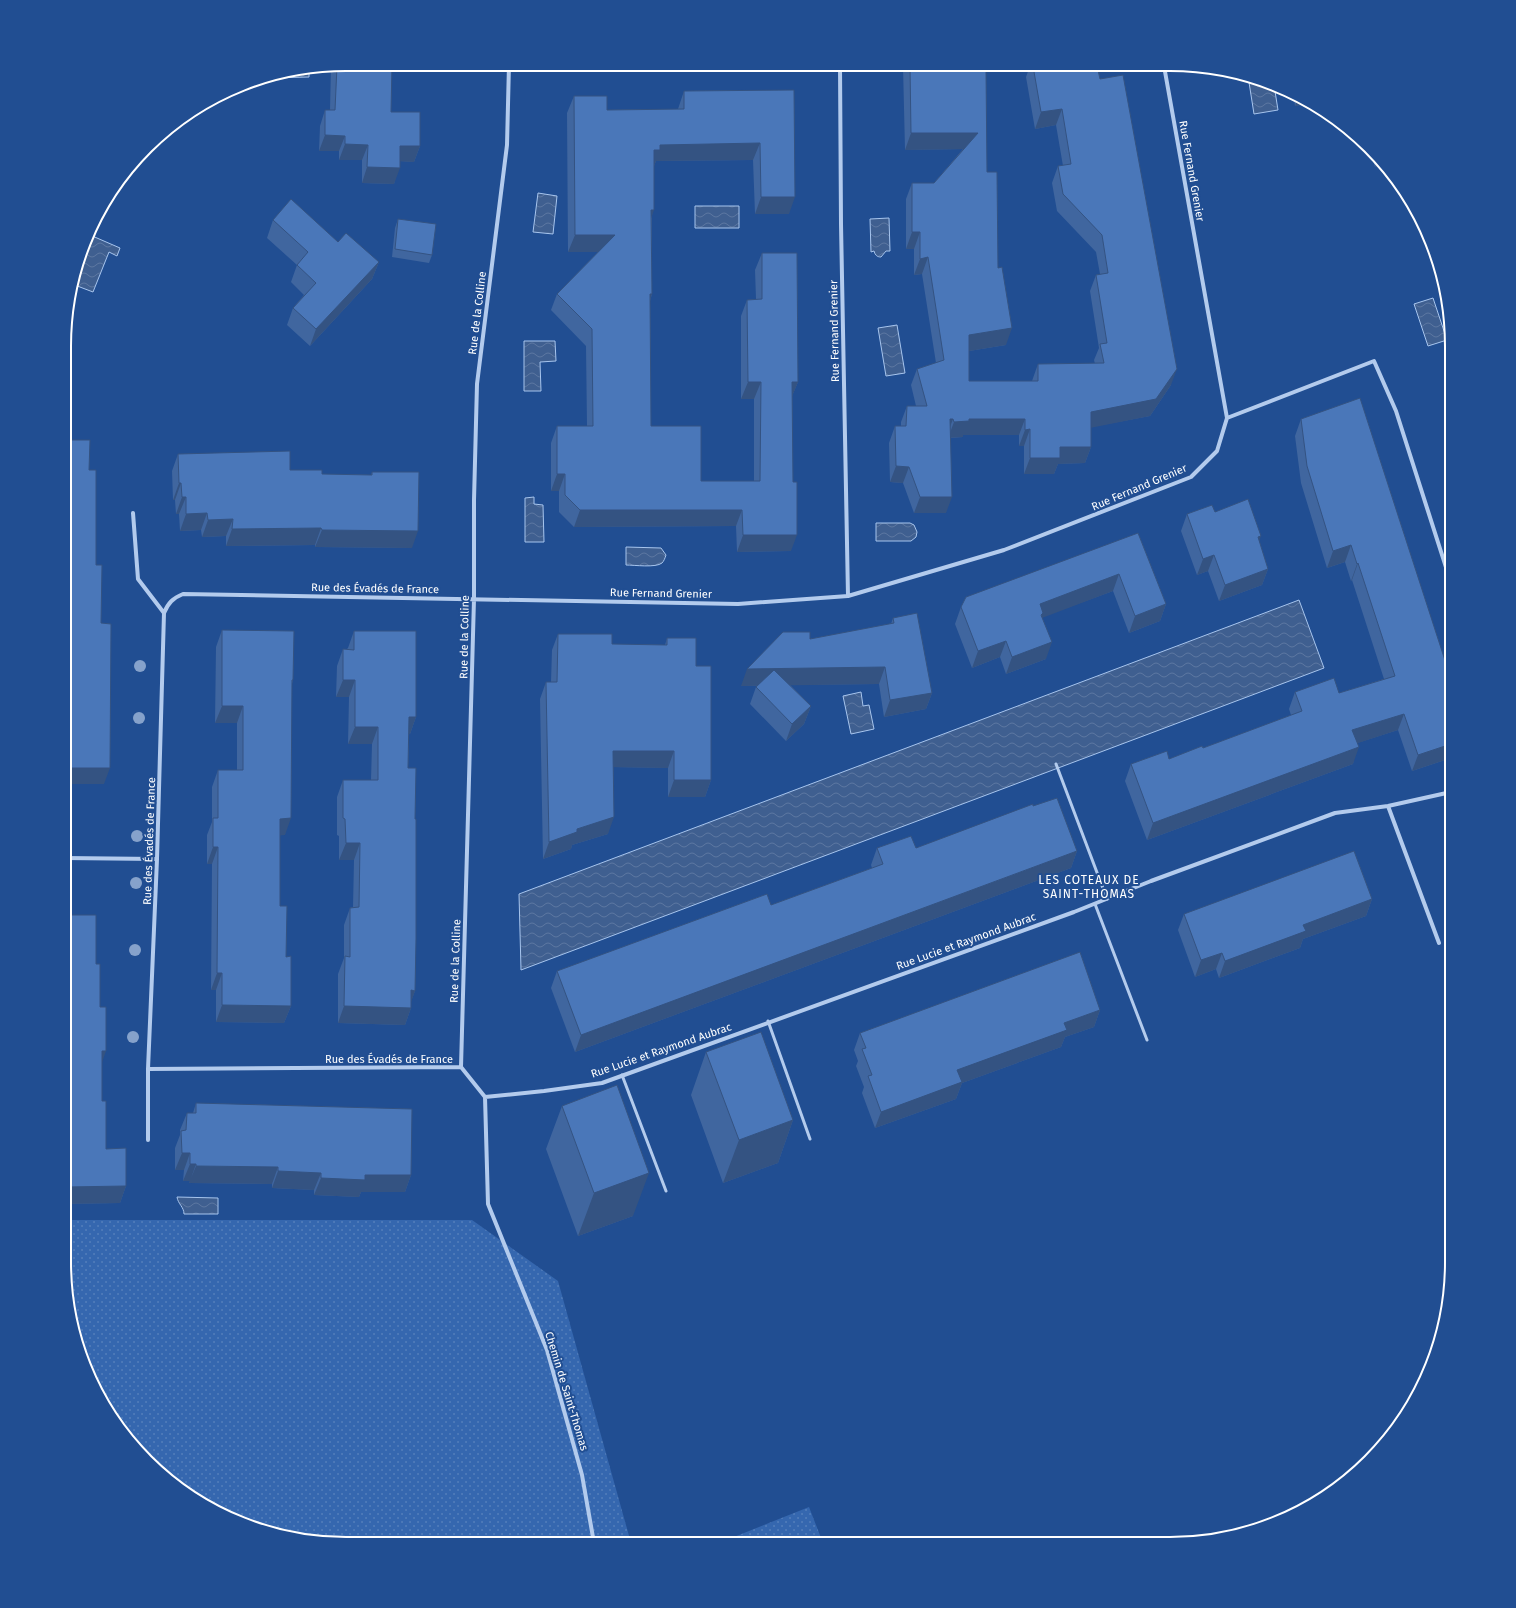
<svg xmlns="http://www.w3.org/2000/svg" width="1516" height="1608" font-family="'Fira Sans',sans-serif">
	<style>
		.grass { fill: url(#grass-dots) }
		.water { fill: url(#water-waves); stroke: #a7c5ee }
		.lines { fill: none; stroke-linecap: round; stroke-linejoin: round }
		.service { stroke: #b3cbed; stroke-width: 3 }
		.minor { stroke: #b3cbed; stroke-width: 4 }
		.tree { fill: #86a2cb }
		.wall { fill: #40669f }
		.shaded-wall { fill: #345382 }
		.building { fill: #4a77b9; stroke: #345382 }
		.labels { text-anchor: middle; stroke-width: 4; stroke-linejoin: round; paint-order: stroke }
		.street-label { font-size: 11px; fill: #fff; stroke: #214e92 }
		.neighbourhood-label { font-size: 12px; letter-spacing: 1px; fill: #fff; stroke: #214e92 }
		.rim { fill: none; stroke: #fff; stroke-width: 2 }
	</style>
	<defs>
		<pattern id="grass-dots" width="8" height="8" patternUnits="userSpaceOnUse"><rect width="8" height="8" fill="#3567af"/><path d="M2 2h.1M6 6h.1" fill="none" stroke="#537ebb" stroke-width="1.8" stroke-linecap="round"/></pattern>
		<pattern id="water-waves" width="16" height="10" patternUnits="userSpaceOnUse"><rect width="16" height="10" fill="#3f5f90"/><path d="M0 5q4-4 8 0t8 0" fill="none" stroke="#5c77a1"/></pattern>
	</defs>
	<rect width="100%" height="100%" fill="#214e92"/>
	<path class="grass" d="M65,1220h407l86,61 73,262h-303l-55,-9 -68,-28 -45,-32 -48,-55 -33,-66 -14,-73z
		M809,1507l14,36h-104z"/>
	<path class="water" d="M309,70v7l-38,1v-2z
		M1248,76l13,3 13,6 4,25 -24,4z
		M538,193l19,3 -4,38 -20,-2z
		M695,206h44v22h-44z
		M889,218l1,33h-4l-5,6c-4,0 -6,-2 -7,-6l-3,1 -1,-33z
		M90,235l30,13 -3,8 -8,-4 -16,40 -21,-8z
		M1433,298l14,42 -19,6 -14,-42z
		M897,325l8,48 -19,3 -8,-48z
		M524,341h31l1,20 -16,1 1,29h-17z
		M534,497v7l9,1 1,37h-19v-44z
		M876,523h34l4,2 3,7 -1,5 -5,4h-35z
		M626,547l35,1 5,7c-1,3 -2,6 -4,8 -6,5 -28,2 -36,2z
		M1299,600l25,68 -803,302 -2,-76z
		M861,692l2,14 6,-1 5,24 -23,5 -8,-38z
		M177,1197l41,1v16h-34c0,-7 -6,-10 -7,-17z"/>
	<g class="lines">
		<path class="service" d="M1056,764l51,135
			M1095,904l52,136
			M768,1021l42,118
			M622,1075l44,116"/>
		<path class="minor" d="M509,64l-2,81 -30,239 -3,116v99l-13,468 24,30 3,107 59,146 35,125 12,68
			M840,65l1,159 7,372
			M1227,418l147,-57 22,50 55,172
			M133,513l5,66 26,34
			M1388,806l51,137
			M64,858l93,1
			M461,1067l-313,2 9,-210 7,-246c4,-10 9,-15 19,-19l555,10 110,-8 156,-46 187,-73 26,-26 10,-33 -63,-352
			M485,1097l59,-6 58,-8 472,-171 77,-31 184,-68 53,-7 63,-14
			M148,1140v-71"/>
	</g>
	<g class="tree">
		<circle cx="140" cy="666" r="6"/>
		<circle cx="139" cy="718" r="6"/>
		<circle cx="137" cy="836" r="6"/>
		<circle cx="136" cy="883" r="6"/>
		<circle cx="135" cy="950" r="6"/>
		<circle cx="133" cy="1037" r="6"/>
	</g>
	<path class="wall" d="M346,64l45,48 29,34 -6,16 -14,-1 -6,23 -32,-1v-23h-23v-9h-20l1,-25 5,-16h5l1,-44z
		M903,66h47l37,106 19,173 -37,6v30h63l6,-17h57l-1,-4 5,-12 -9,-57 6,-16 4,-1 -4,-22 -39,-41 -5,-28 6,-17h5l-7,-41 -21,4 -9,-52 4,-11h67l74,319 -21,31 -59,11v20l-6,16 -27,1 -4,10h-30v-28h-5v-11h-56v2l-12,1 -5,75h-32l-11,-30 -13,-1 -1,-39 6,-17h6v-4l6,-16h9l-5,-21 6,-16 19,-6 -14,-89 -8,1v-26h-8v-50l6,-16h22l29,-34 -58,1z
		M794,90l-5,124h-34l-2,-54 -97,1 -2,5 -2,52v76l-2,7 1,125 50,55h53v-82h-13v-83l6,-16 9,-1 -1,-29 7,-17 36,129 -6,14 -1,155 -54,1 -1,-26 -162,1 -15,-15v-21h-8v-48l6,-17h30l-1,-80 -35,-36 6,-16 41,-42h-30l-1,-139 7,-17 33,14 71,-1 6,-18z
		M1293,93l20,10 -18,3z
		M1368,145l1,1 15,18 -9,3z
		M398,219l34,36 -3,8 -37,-6 3,-29z
		M273,220l65,22 41,20 -7,17 -62,67 -23,-21 6,-17 11,-13 -13,-13 6,-17 -30,-27z
		M1451,348v19l-3,-10z
		M1301,419l150,260v79l-39,13 -14,-41 -41,13 -4,21 -206,76 -22,-59 6,-17 38,-5 34,-11 88,-33 -2,-6 6,-17 44,1 45,-14 -32,-99 -1,1 -6,-19 -18,6 -26,-85 -6,-47z
		M178,454l112,16 32,4 49,1 1,-3 40,76 -97,-1v-2l-89,1v-10l-24,1 -1,-7 -21,1 -1,-17h-3l-1,-14h-2l-1,-29z
		M1215,512l44,30 9,27 -6,16 -43,16 -11,-30 -11,4 -16,-44 6,-17z
		M1138,533l28,71 -6,17 -31,12 -16,-42 -71,26 4,42 -40,15 -6,-17 -28,11 -17,-44 6,-17z
		M893,618l39,75 -6,16 -42,8 -5,-33 -89,1 21,21 -7,18 -18,17 -36,-37 6,-17 2,-1h-17l69,-47 81,-15z
		M222,630l71,50 -1,4 -7,151h-5v71l6,51 5,49 -7,17 -68,-1v-32h-5l1,-126h-5v-29l5,-13v-35l6,-17h19v-47h-22l1,-76z
		M354,631l62,86 -6,17h-1l-1,34 7,51v172l-4,10v7l-6,17 -67,-2v-49l6,-16v-33l6,-17 3,-1 1,-47h-15v-24l-2,-1v-38l6,-17h28l1,-36h-24l1,-47h-13l1,-31 6,-17h4l1,-1z
		M558,634l54,10 53,1 2,-7 29,28 15,114 -6,17h-37v-29l-55,-1 -5,67 -36,11 -1,4 -28,10 -3,-160 6,-17h5l1,-32z
		M1033,806l44,45 -6,17 -496,184 -24,-64 6,-17 214,-66 101,-37 -1,-3 6,-17h39z
		M1372,899l-6,17 -63,23 -3,9 -81,30 -3,-9 -21,8 -17,-47 6,-16z
		M64,915l32,49 4,43 2,56v38l4,48 20,37 -6,17 -55,1z
		M1100,1010l-6,17 -29,10 -4,10 -99,36 -6,16 -81,29 -13,-35 2,-6 -8,-21 2,-5 -4,-11 6,-17z
		M706,1052l87,68 -15,43 -55,20 -32,-88z
		M196,1103l215,72 -6,17h-44l-2,5 -45,-2v-5l-42,-2v-4l-83,-1 1,-2h-7l1,-11h-9v-22l5,-13v-5l7,-17h6z
		M562,1106l71,110 -55,20 -32,-87z"/>
	<path class="shaded-wall" d="M1299,96l14,7 -18,3z
		M1062,109l-6,16 -21,4 6,-17z
		M182,118l-3,9h-9z
		M911,133h67l-6,16 -67,1z
		M325,135l20,1 -6,15h-20z
		M760,143l-7,17 -97,1 -2,5v-16l6,-5z
		M345,144l23,1 -6,15h-23z
		M400,146h20l-6,16 -20,-1z
		M1378,158l6,6 -9,3z
		M367,167l33,1 -6,16 -32,-1z
		M761,197h34l-6,17h-34z
		M651,210h3l-6,17z
		M912,232h8l-6,17h-8z
		M575,235h40l-6,17h-41z
		M928,257l-6,17 -8,1 6,-16z
		M379,262l-7,17 -62,67 6,-17z
		M650,294h2l-6,17z
		M1012,328l-6,17 -43,7 6,-17z
		M1177,369l-6,16 -21,31 -65,13 6,-17z
		M748,382h13l-7,17h-13z
		M792,382h6l-7,17z
		M950,419h3l-6,16z
		M969,419h56l-6,16h-56v2l-15,1 6,-16z
		M1030,429l-6,17h-5l6,-16z
		M1060,447h31l-6,16 -27,1 -4,10h-30l6,-16z
		M896,466l13,1 -6,16 -13,-1z
		M557,474h8l-6,17h-8z
		M179,483h2l-6,17h-2z
		M182,497h4l-7,17h-3z
		M920,497h32l-6,16h-32z
		M580,510h162l-6,16 -162,1z
		M207,513l-6,17 -21,1 6,-17z
		M233,519l-7,17 -24,1 6,-17z
		M321,528l-6,17 -89,1 6,-17z
		M322,530l96,1 -6,17 -97,-1z
		M743,535h54l-6,16 -54,1z
		M1261,536l-6,16 3,-15z
		M1351,545l-6,17 -18,6 6,-17z
		M1214,555l-6,16 -11,4 6,-16z
		M1358,563l-6,17 -1,1 6,-17z
		M1268,569l-6,16 -43,16 6,-16z
		M1119,574l-6,17 -71,27 -2,-14z
		M1166,604l-6,17 -31,12 6,-17z
		M1006,641l-6,16 -28,11 6,-17z
		M1052,642l-6,17 -40,15 6,-17z
		M885,667l-6,17 -138,2 6,-17z
		M343,680h12l-6,17h-13z
		M932,693l-6,16 -42,8 6,-17z
		M222,706h21l-6,17h-22z
		M811,706l-7,18 -18,17 6,-17z
		M1404,714l-6,16 -52,17 6,-17z
		M1451,715v15l-2,-14z
		M409,717h7l-6,17h-7z
		M355,727h23l-6,17h-24z
		M1451,744v14l-39,13 6,-16z
		M1359,747l-6,17 -206,76 6,-17z
		M613,751h61l-6,17 -62,-1z
		M64,768h46l-6,16h-40z
		M674,780h37l-6,17h-37z
		M614,817l-6,17 -36,11 -1,4 -28,10 6,-17 28,-13z
		M291,818l-6,17 -11,1 6,-17z
		M346,843h14l-6,17h-15z
		M213,847h5l-6,17h-5z
		M1077,851l-6,17 -496,184 6,-17z
		M1372,899l-6,17 -63,23 -3,9 -81,30 6,-17 78,-36z
		M1222,953l-6,16 -21,8 6,-17z
		M217,973h5l-6,17h-5z
		M411,990l4,1 -6,17h2l-6,17 -67,-2 6,-17z
		M222,1005l69,1 -7,17 -68,-1z
		M1100,1010l-6,17 -29,10 -4,10 -99,36 -6,16 -81,29 6,-16 76,-42 107,-47z
		M102,1051h4l-6,17z
		M793,1120l-15,43 -55,20 16,-43z
		M182,1153h8l-6,17h-9z
		M190,1164h6l-6,17h-7z
		M196,1166l82,1 -6,17 -83,-1z
		M278,1171l43,2 -7,17 -42,-2z
		M649,1173l-16,43 -55,20 16,-43z
		M365,1175h46l-6,17h-44l-2,5 -45,-2 7,-17z
		M126,1186l-6,17 -55,1v-13l1,-4z"/>
	<path class="building" d="M346,64h46l-1,48h29v34h-20v22l-33,-1 1,-22 -23,-1v-8l-20,-1v-25h10l2,-44z
		M910,66h40v1l3,-1h32l1,5 1,101h10l1,96 4,-1 10,61 -43,7v46h69v-17l66,-1 -4,-19 7,-1 -11,-68 12,-2 -6,-38 -39,-41 -5,-28 13,-2 -9,-55 -21,3 -8,-46h64l3,13 23,-4 54,294 -21,30 -65,13v35h-31v11h-30v-29l-5,1v-11h-56v2l-15,1 -1,-3h-3l2,78h-32l-11,-30 -13,-1 -1,-40h11l1,-20h20l-10,-37 27,-9 -16,-103 -8,2v-27h-8v-49h22l44,-50h-67z
		M794,90l1,107h-34l-1,-54 -100,2v5h-6v60h-3l1,84h-2l1,132h50v55h59l1,-99h-13l-1,-82 15,-1v-46h35l1,129h-6l1,100h4v53h-54l-1,-25h-162l-15,-15v-21h-8v-48h36l-1,-97 -35,-35 58,-59h-40l-1,-139h33v14l77,-1v-18z
		M291,199l47,43 8,-9 33,29 -63,67 -23,-21 23,-25 -19,-18 11,-13 -35,-32z
		M398,219l38,5 -4,31 -37,-6z
		M1360,398l91,281v36l-2,1 2,7v21l-33,11 -14,-41 -52,16 7,17 -206,76 -22,-59 36,-13 2,8 33,-13 1,2 99,-37 -7,-19 39,-14 5,15 56,-17 -37,-113 -1,1 -6,-19 -18,6 -26,-85 -6,-47z
		M64,440h26l-1,30h7v95h6l-1,58 10,1 -1,144h-46z
		M290,451v19h32v4l50,1v-3h47l-1,59 -96,-1 -1,-2 -89,1 1,-10 -25,1 -1,-7 -21,1v-17h-4l-1,-14h-2l-1,-29z
		M1248,499l13,37 -3,1 10,32 -43,16 -11,-30 -11,4 -16,-45 25,-9 3,7z
		M1138,533l28,71 -31,12 -16,-42 -79,30 3,9 -2,2 11,27 -40,15 -6,-16 -28,10 -17,-44 5,-10z
		M917,613l15,80 -42,7 -5,-33 -138,2 36,-37h27v7l84,-16 -1,-5z
		M222,630l72,1 -1,49h-1l-1,138 -11,1v87h7l-1,51 5,-1v50l-69,-1v-32h-5l1,-126h-5v-29h5v-48h25v-64h-21z
		M354,631h62v86h-7l-1,51h8l-1,51h1v120l-1,52 -4,-1v18l-67,-2 1,-50 5,1v-49l9,-1 1,-64h-14l-1,-24 -2,-1v-38h35v-53h-23v-47h-12v-31l11,1z
		M558,634h54v10l55,1v-7h29v28h15v114h-37v-29h-61l1,66 -37,12v3l-28,10 -3,-160h11z
		M774,670l37,36 -19,18 -36,-37z
		M1057,798l20,53 -496,184 -24,-64 210,-77 4,11 112,-41 -6,-16 34,-12 5,12 117,-44v2z
		M1354,851l18,48 -69,26 3,6 -81,30 -3,-8 -21,7 -17,-46z
		M64,915h32v49h4v43h6v44h-4v50h4v48l20,-1v38l-60,1v-63h-2z
		M1080,952l20,58 -36,13 3,7 -110,40 5,12 -81,30 -13,-36 4,-1 -10,-26 4,-1 -6,-15z
		M761,1032l32,88 -54,20 -33,-88z
		M617,1085l32,88 -55,20 -32,-87z
		M196,1103l216,6 -1,66h-46v5l-44,-2v-5l-43,-2v-4l-82,-1v-2h-6v-11h-8l-1,-22 5,-1 1,-17h9z"/>
	<g class="labels">
		<g class="street-label">
			<text transform="translate(1192 171) rotate(80)" y="4">Rue Fernand Grenier</text>
			<text transform="translate(477 313) rotate(-83)" y="4">Rue de la Colline</text>
			<text transform="translate(834 331) rotate(-91)" y="4">Rue Fernand Grenier</text>
			<text transform="translate(1139 487) rotate(-23)" y="4">Rue Fernand Grenier</text>
			<text transform="translate(375 588) rotate(1)" y="4">Rue des Évadés de France</text>
			<text transform="translate(661 593) rotate(1)" y="4">Rue Fernand Grenier</text>
			<text transform="translate(464 637) rotate(-89)" y="4">Rue de la Colline</text>
			<text transform="translate(149 841) rotate(-88)" y="4">Rue des Évadés de France</text>
			<text transform="translate(966 941) rotate(-20)" y="4">Rue Lucie et Raymond Aubrac</text>
			<text transform="translate(455 961) rotate(-88)" y="4">Rue de la Colline</text>
			<text transform="translate(661 1050) rotate(-19)" y="4">Rue Lucie et Raymond Aubrac</text>
			<text x="389" y="1063">Rue des Évadés de France</text>
			<text transform="translate(567 1391) rotate(73)" y="4">Chemin de Saint-Thomas</text>
		</g>
		<g class="neighbourhood-label">
			<text x="1089" y="884">LES COTEAUX DE<tspan x="1089" dy="14">SAINT-THOMAS</tspan></text>
		</g>
	</g>
	<path d="M0 0H1516V1608H0ZM346 71H1170A275 275 0 0 1 1445 346V1262A275 275 0 0 1 1170 1537H346A275 275 0 0 1 71 1262V346A275 275 0 0 1 346 71Z" fill="#214e92" fill-rule="evenodd"/>
	<path class="rim" d="M346 71H1170A275 275 0 0 1 1445 346V1262A275 275 0 0 1 1170 1537H346A275 275 0 0 1 71 1262V346A275 275 0 0 1 346 71Z"/>
</svg>
